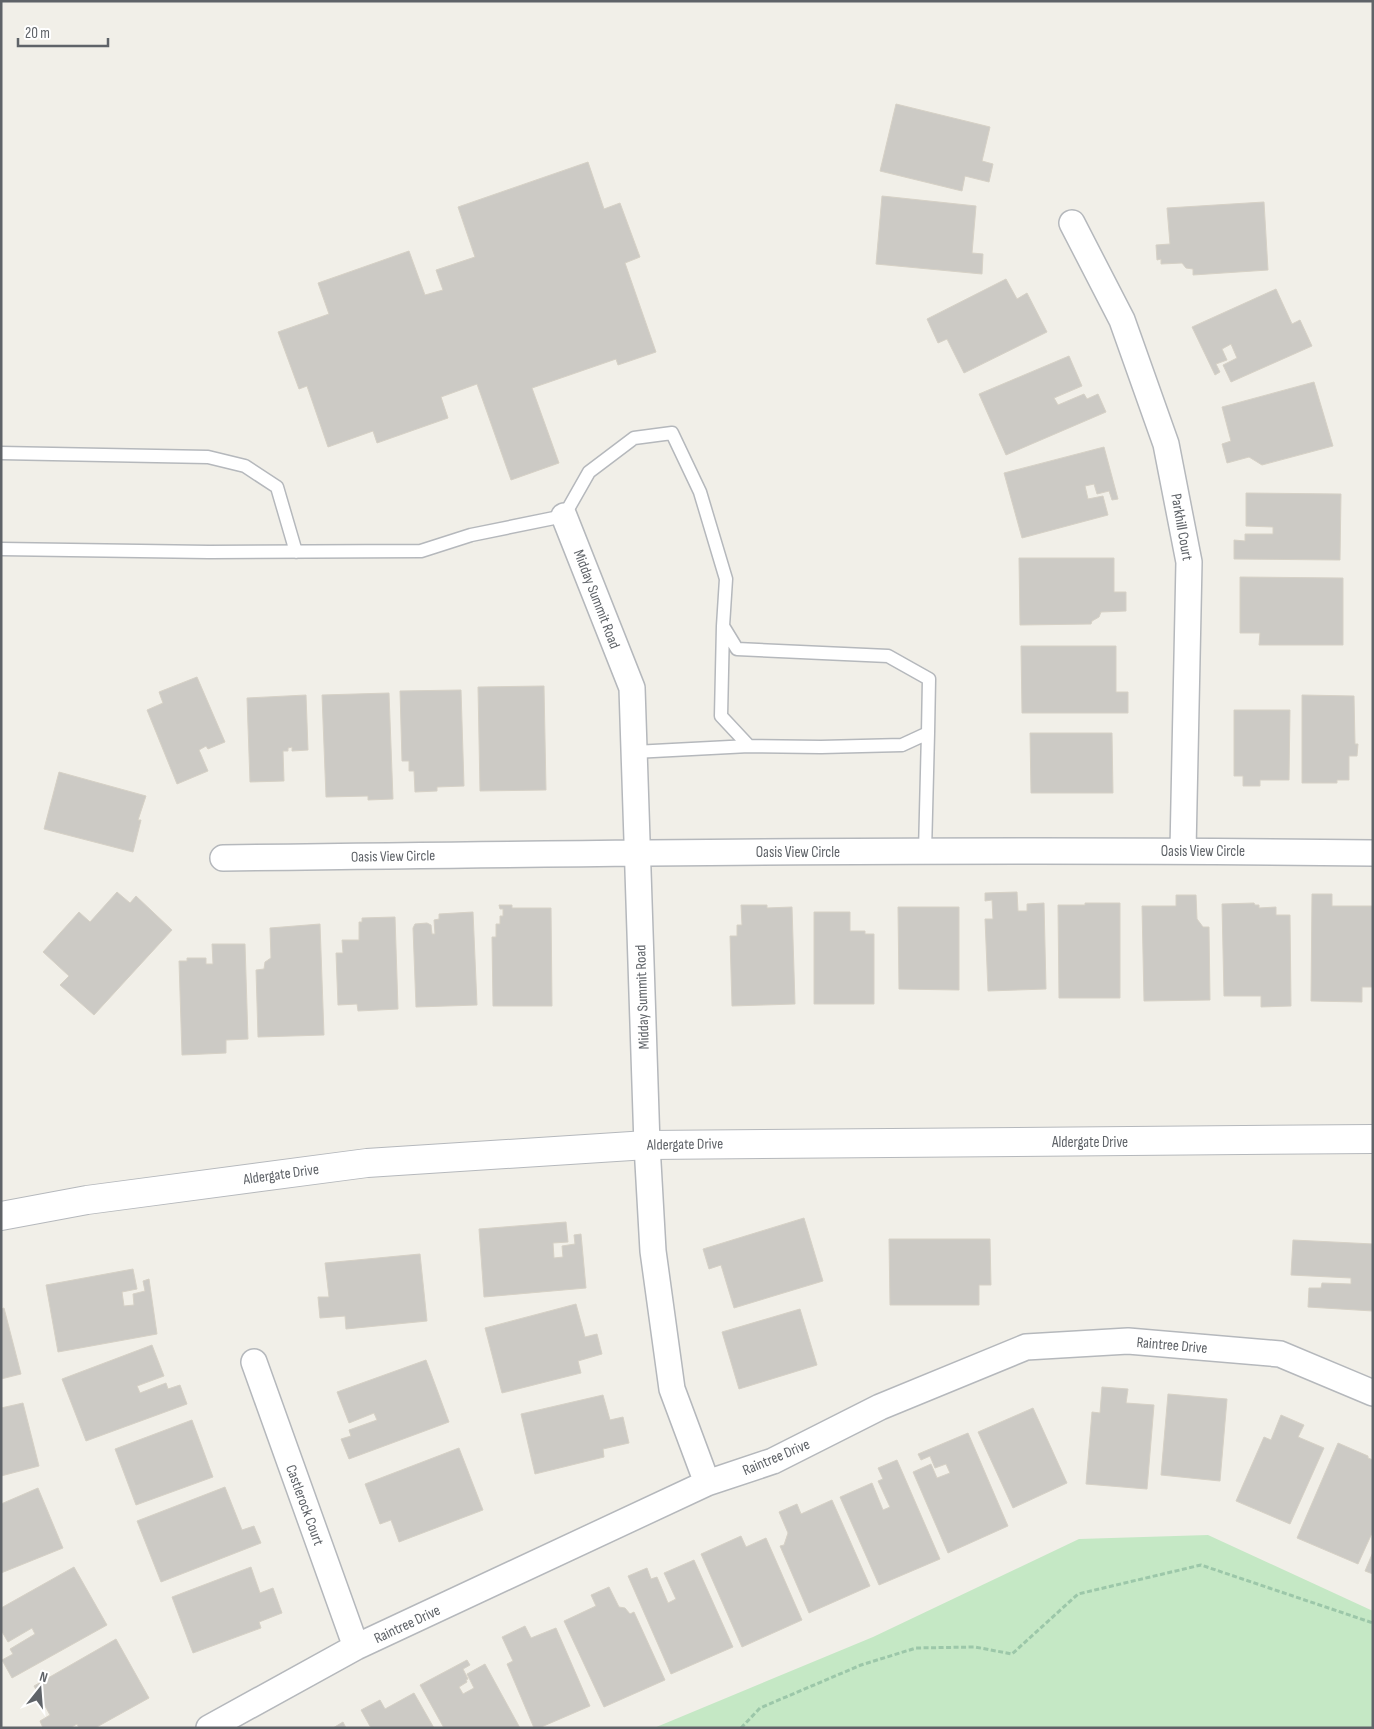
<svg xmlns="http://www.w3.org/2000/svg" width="1374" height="1729" font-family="'Sofia Sans Condensed',sans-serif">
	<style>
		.green { fill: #c5e8c5 }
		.building { fill: #cccac5; stroke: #d6d1c6 }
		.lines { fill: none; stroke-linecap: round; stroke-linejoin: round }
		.service-casing { stroke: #b5b8bc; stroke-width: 15 }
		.minor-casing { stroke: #b5b8bc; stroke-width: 28 }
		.tertiary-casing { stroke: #b5b8bc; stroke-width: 30 }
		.path { stroke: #9cc7a9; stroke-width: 3; stroke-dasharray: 5 2.5; stroke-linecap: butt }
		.service { stroke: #fff; stroke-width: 12 }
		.minor { stroke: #fff; stroke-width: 25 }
		.tertiary { stroke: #fff; stroke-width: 28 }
		.labels { text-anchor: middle; stroke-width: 4; stroke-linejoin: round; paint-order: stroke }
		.street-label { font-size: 15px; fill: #5f6368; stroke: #fff }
	</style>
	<rect width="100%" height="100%" fill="#f1efe8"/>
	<path class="green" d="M1208,1535l165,76v117h-719l219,-91 206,-98z"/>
	<path class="building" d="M896,104l94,23 -8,34 11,3 -4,18 -24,-6 -3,15 -82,-20z
		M588,162l16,47 16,-6 20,54 -15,6 31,89 -38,13 -2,-6 -84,29 27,75 -48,17 -34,-96 -36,13 7,21 -71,25 -4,-12 -45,16 -21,-61 -8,3 -21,-57 51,-18 -11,-31 91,-32 16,44 18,-5 -7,-20 39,-13 -17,-50z
		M882,196l94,10 -4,47 11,1 -1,20 -106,-10z
		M1264,202l4,68 -75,5v-6l-7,-1 -4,-5 -21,1v-5l-4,1 -1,-15 14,-1 -3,-36z
		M1006,279l11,20 10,-6 20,39 -83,41 -17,-34 -9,4 -11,-24z
		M1276,289l16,35 8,-4 12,26 -81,36 -8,-17 14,-7 -6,-14 -9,5 5,11 -11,4 4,8 -5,3 -23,-48z
		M1069,356l13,30 -28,12 4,7 26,-11 3,5 11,-5 8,18 -100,43 -27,-61z
		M1314,382l19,64 -71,19 -13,-8 -22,6 -5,-19 9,-3 -9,-34z
		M1104,447l14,52 -6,1 -3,-9 -12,3 -3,-10 -9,2 3,13 15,-3 5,19 -86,23 -18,-65z
		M1246,493l95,1 -1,66 -106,-1v-19l11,1v-7h28v-7l-27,-1z
		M1019,558h95v34h12v19l-25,1 -2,5 -7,4 -1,3 -71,1z
		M1240,577l103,1v67h-84l1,-12h-20z
		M1021,646h95v46h12v21h-106z
		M197,677l28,65 -17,7 -2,-3 -7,4 9,21 -31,13 -30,-74 16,-7 -4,-11z
		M544,686l2,104 -66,1 -2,-104z
		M461,690l3,96 -27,1v4l-22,1 -1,-21h-5v-10h-7l-2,-70z
		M389,693l4,106 -25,1v-4l-42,1 -4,-102z
		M306,695l2,55 -16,1v-4l-4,1v3h-5l1,30 -34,1 -3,-84z
		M1302,695l52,1 1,48h3l-1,12h-8v24h-12v3h-35z
		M1234,710h56l-1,70h-29v6h-17v-10h-9z
		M1030,733h82l1,60h-82z
		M59,772l87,24 -8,24h3l-8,32 -89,-23z
		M117,892l13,11 6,-7 36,34 -78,85 -34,-30 9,-9 -26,-24 36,-40 11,10z
		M1017,892l1,19h9v-7l17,-1 2,86 -58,2 -3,-72h8l-1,-19 -7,1v-8z
		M1312,894h20v12h41v81h-11v15l-51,-1z
		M1176,895h20l1,24 6,8h6l1,73 -66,1 -2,-95h34z
		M1085,903h35v95h-61l-1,-93h27z
		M1254,903l1,2h4v3l17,-1v8h14l1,91 -30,1v-11h-37l-2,-92z
		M499,905h13v3h39l1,98h-59l-1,-69h4v-13h4v-8h3v-7h-3z
		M741,905h26v3l25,-1 3,97 -63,2 -2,-70h7v-11h5z
		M898,907h61v83l-60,-1z
		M473,912l4,93 -61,2 -3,-79 2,-4 12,-1 4,2 1,9h3l-1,-14 5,-1v-5z
		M814,912h36v19h15v3h9v70h-60z
		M395,917l3,92 -40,2 -1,-7 -19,1 -2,-52h7l-1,-13h17v-18h3v-4z
		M320,924l4,111 -66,2 -2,-67 8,-1 1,-7 6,-4 -1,-30z
		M212,944h33l3,95 -22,1v13l-44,2 -3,-94h8v-3h19v6h7z
		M804,1218l19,63 -89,27 -13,-43 -12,4 -6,-20z
		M566,1222l2,20 -15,1 1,15 9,-1 -1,-11 13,-2 -1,-9 7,-1 5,54 -102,9 -5,-68z
		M889,1239h101l1,46h-12v20h-89z
		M1293,1240l80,4v67l-65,-4 1,-19h12l1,-5 29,1v-6l-60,-3z
		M420,1254l7,67 -81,8 -1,-13 -25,2 -2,-21h11l-4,-34z
		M133,1269l4,20 -15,3 2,14 10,-1 -1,-11 12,-3 -2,-10 6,-2 8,55 -99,18 -12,-67z
		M576,1304l9,33 12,-3 5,20 -24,7 3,12 -79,20 -17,-65z
		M4,1308l17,66 -20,5v-70z
		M800,1309l17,56 -78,24 -17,-57z
		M152,1345l12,31 -27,10 3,7 26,-10 2,6 12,-4 7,19 -101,37 -24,-62z
		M426,1360l23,62 -100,37 -8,-20 10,-3 -2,-6 28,-10 -3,-7 -25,10 -12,-31z
		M1102,1387l26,2 -2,14 28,2 -7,84 -61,-5 6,-72 8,1z
		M1168,1394l59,5 -7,82 -59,-6z
		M603,1395l7,25 13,-3 6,26 -26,6 1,8 -69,17 -14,-60z
		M23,1403l16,63 -38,10v-68z
		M1033,1408l34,75 -54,25 -35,-76z
		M1281,1415l23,10 -6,12 26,11 -34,76 -54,-23 28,-64 7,3z
		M192,1420l21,57 -77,28 -21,-56z
		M968,1433l40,93 -60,27 -35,-81 18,-8 6,14 13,-5 -4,-9 -11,4 -5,-12 -9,4 -3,-6z
		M1338,1443l30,13v2l5,2v71l-15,33 -61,-26z
		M459,1448l24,62 -84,32 -8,-22 -11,4 -15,-40z
		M897,1460l43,99 -61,26 -39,-88 32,-14 11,27 7,-3 -12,-26 5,-2 -5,-11z
		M225,1487l17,43 12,-4 7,17 -100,39 -24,-61z
		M38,1488l25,60 -62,25v-69z
		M832,1500l38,86 -61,27 -29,-67 4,-1 4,-12 -9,-21 18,-8 4,10z
		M741,1536l5,11 20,-9 36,82 -60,27 -41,-93z
		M1373,1552v22l-8,-3z
		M694,1560l39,87 -62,27 -43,-98 19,-8 4,11 6,-2 11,26 8,-4 -12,-26z
		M74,1567l33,58 -95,53 -10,-18 11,-6 -3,-5 25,-15 -3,-6 -24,14 -7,-12v-22z
		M251,1567l9,26 13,-5 9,25 -23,9 2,6 -68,25 -21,-56z
		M609,1587l10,20 6,1 5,6 4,-2 31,68 -61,27 -40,-86 32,-15 -5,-11z
		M525,1626l6,12 25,-10 34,78 -51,22h-5l-27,-64 6,-3 -11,-24z
		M116,1639l33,59 -54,30h-16l-2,-4 -7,4h-27l-3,-7 10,-6 -16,-29z
		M467,1660l3,5 -7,4 5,10 -2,1 1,2 -8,5 4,7 11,-6 -7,-14 18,-10 35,64h-76l-24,-43z
		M414,1693l20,35h-63l-10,-18 19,-10 5,9z
		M343,1722l3,6h-13z"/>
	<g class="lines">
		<g class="service-casing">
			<path id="service" d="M1,453l207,4 37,9 32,21 19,65
				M1,549l208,3 212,-1 50,-16 93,-19 25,-44 45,-34 38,-5 28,59 26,87 -3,47 14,23 151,7 41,23 -1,54 -26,12 -81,2 -72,-1 -28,-30 2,-90
				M634,752l115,-6
				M925,852l3,-119"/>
		</g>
		<g class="minor-casing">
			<path id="minor" d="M1072,223l50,97 44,124 23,118 -6,288
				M564,516l68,172 15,457 6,106 19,138 35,94
				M223,858c383,-5 767,-10 1150,-5
				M254,1362l102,285
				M209,1728l147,-81 351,-164 66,-22 107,-54 146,-60 102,-6 152,13 93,39"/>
		</g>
		<g class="tertiary-casing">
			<path id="tertiary" d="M1,1216l86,-16 280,-37 280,-18 726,-6"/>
		</g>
		<path class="path" d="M741,1728l19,-20 101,-43 55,-17 59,-1 37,7 66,-60 123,-29 172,58"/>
		<use href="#service" class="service"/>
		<use href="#minor" class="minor"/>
		<use href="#tertiary" class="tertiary"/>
	</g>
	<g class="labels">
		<g class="street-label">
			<text transform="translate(1182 527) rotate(80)" y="5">Parkhill Court</text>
			<text transform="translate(597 599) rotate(69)" y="5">Midday Summit Road</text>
			<text x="1203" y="856">Oasis View Circle</text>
			<text x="798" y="857">Oasis View Circle</text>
			<text transform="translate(393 856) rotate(-1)" y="5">Oasis View Circle</text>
			<text transform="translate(642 997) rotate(-92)" y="5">Midday Summit Road</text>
			<text x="1090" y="1147">Aldergate Drive</text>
			<text transform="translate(685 1144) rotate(-1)" y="5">Aldergate Drive</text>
			<text transform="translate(281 1174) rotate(-8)" y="5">Aldergate Drive</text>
			<text transform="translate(1172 1345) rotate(5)" y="5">Raintree Drive</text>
			<text transform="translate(776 1457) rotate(-23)" y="5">Raintree Drive</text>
			<text transform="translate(305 1505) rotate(70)" y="5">Castlerock Court</text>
			<text transform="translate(407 1624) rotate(-25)" y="5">Raintree Drive</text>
		</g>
	</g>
	<rect width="1374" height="1729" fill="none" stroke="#5f6368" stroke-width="5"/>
	<g transform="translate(40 1689) rotate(17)" stroke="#ffffff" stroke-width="4" paint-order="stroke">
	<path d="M0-4L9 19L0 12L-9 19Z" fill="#5f6368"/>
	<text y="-8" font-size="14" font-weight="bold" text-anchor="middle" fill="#5f6368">N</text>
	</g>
	<path d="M18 38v8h90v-8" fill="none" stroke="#5f6368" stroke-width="2.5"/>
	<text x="25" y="38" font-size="15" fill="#5f6368" stroke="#ffffff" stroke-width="4" paint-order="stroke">20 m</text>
</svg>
